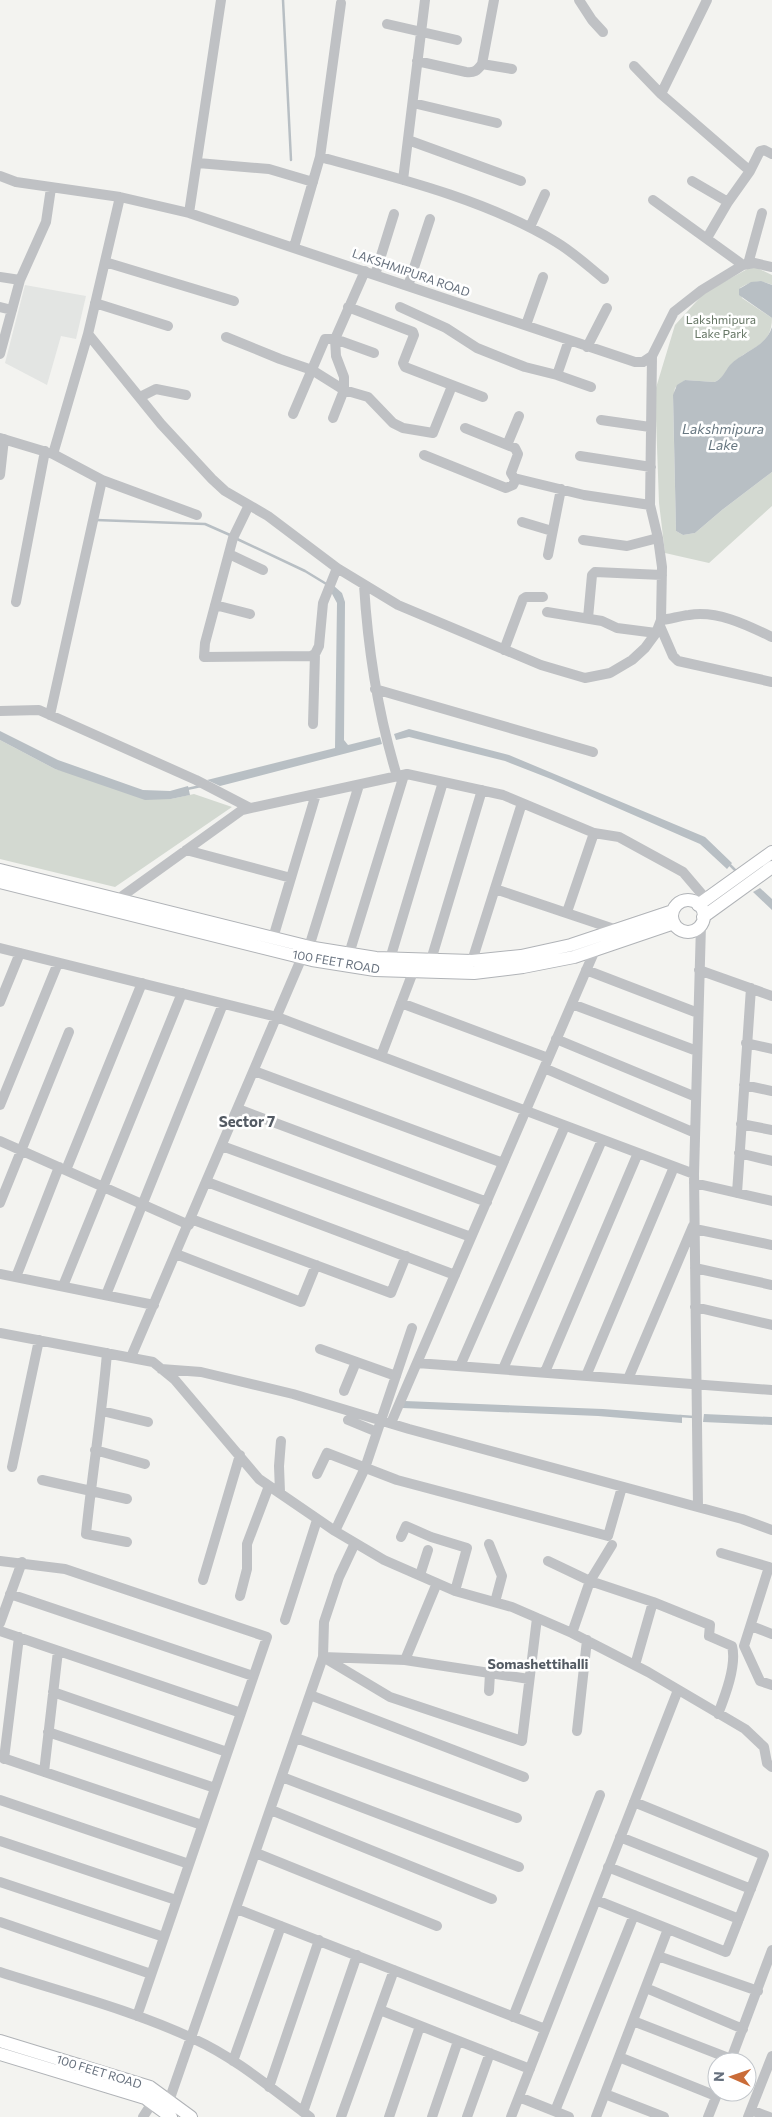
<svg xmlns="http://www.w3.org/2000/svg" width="772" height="2117" font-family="Commissioner,sans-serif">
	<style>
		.built { fill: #e3e5e3 }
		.green { fill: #d3d9d1 }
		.water { fill: #b8bfc4 }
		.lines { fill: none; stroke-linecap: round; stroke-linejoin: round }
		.stream { stroke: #b8bfc4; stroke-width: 2.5 }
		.major-casing { stroke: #b0b3b7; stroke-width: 14 }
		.minor { stroke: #bfc1c4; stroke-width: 10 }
		.major { stroke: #fff; stroke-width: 12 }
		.labels { text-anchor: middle; stroke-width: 5; stroke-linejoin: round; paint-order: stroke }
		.street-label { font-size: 12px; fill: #66707d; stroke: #fff }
		.park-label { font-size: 12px; fill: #657564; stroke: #fff }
		.water-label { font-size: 14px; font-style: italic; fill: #677781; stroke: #fff }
		.neighbourhood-label { font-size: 14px; font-weight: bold; fill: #535a63; stroke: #fff }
		.quarter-label { font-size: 15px; font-weight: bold; fill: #535a63; stroke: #fff }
	</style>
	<rect width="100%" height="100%" fill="#f3f3f0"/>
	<path class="built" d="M25,285l61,11 -10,43 -15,-3 -14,49 -42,-22z"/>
	<path class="green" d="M753,266l19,9v10c-12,-6 -21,-4 -32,3l2,10 30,20c0,27 -19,28 -36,42 -8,7 -12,19 -22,22l-29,-2 -10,8 -2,11 3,132 7,4 12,-2 27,-23 50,-38v34l-63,57 -44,-10 -6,-50 -4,-112 20,-66 30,-33z
		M0,740l55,29 116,30 23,-5 38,13 -117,80 -115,-28z"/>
	<path class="water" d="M761,281l11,4v33l-33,-23v-6l12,-7z
		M772,327v145l-50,38 -27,23 -12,2 -7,-4 -3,-136 4,-10 8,-5 29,2c8,-2 11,-11 16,-17 14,-14 36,-18 42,-38z
		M334,586l8,7 3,9 -1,138 4,5 32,-8 2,7 -162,42 -13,-6 128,-32 2,-145 -6,-11z
		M409,729l100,26 196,82 27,26 -5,6 -27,-25 -149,-65 -46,-18 -96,-24 -13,3 -2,-6z
		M0,731l58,29 85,30 27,1 18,-5 2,9 -19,4 -26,1 -90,-31 -55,-29z
		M760,888l12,11v11l-19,-18z
		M405,1401l198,8 79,6v8l-84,-7 -196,-8z
		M704,1414l68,3v8l-69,-3z"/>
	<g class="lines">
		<path class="stream" d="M283,0l8,160
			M96,520l109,4 25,11
			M235,538l70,33 23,14
			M187,789l14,-3
			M728,863l9,9
			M680,1416l14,1"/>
		<g class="major-casing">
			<path id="major" d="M0,870l314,78 62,10 96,3 49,-5 50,-11 102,-34
				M0,882l312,78 63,10 99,3 49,-6 51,-10 100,-34
				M672 916a16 16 0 1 1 32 0a16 16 0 1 1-32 0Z
				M698,905l74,-53
				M703,917l69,-50
				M0,2041l150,46 41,30
				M0,2054l145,44 26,19"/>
		</g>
		<path class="minor" d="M579,0l13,20 11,12
			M387,24l70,16
			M417,61l49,11c8,1 11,-1 16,-8l12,-64
			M482,64l30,5
			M634,66l27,28 89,77 -22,31 -21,36
			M661,94l46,-94
			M413,103l84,20
			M408,140l113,41
			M320,157c78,21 167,43 236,85 17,10 33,25 48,37
			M198,163l71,6 44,13
			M750,171l10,-20 4,-1 8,4
			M0,176l16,6 104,15 69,16 446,149h8l9,-6 22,-44 28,-22 41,-25 11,-2 18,4
			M403,180l22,-180
			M692,181l36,21
			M653,200l90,65
			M189,213l32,-213
			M530,227l15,-33
			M294,247l26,-90 21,-154
			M105,262l129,39
			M748,264l14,-51
			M375,275l19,-61
			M0,277l20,3
			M408,286l22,-67
			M95,303l73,23
			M0,307l12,3
			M348,307l65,25 1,3 -11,28 2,4 78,30
			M400,307l46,21 31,20 48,19 32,8 12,-35
			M526,325l17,-48
			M88,334l73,90 51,55 13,12 43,25 69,52 61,37 143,60 44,13 25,-5 22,-13 13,-12 11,-15 5,-13 1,-53 -4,-29 -8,-33 2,-149
			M226,337l54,22 32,11 32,20 24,7 25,26 10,5 30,5 19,-47
			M587,347l20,-39
			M0,354l20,-74 26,-58 5,-34
			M557,375l34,12
			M140,397l16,-8 30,6
			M293,414l32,-75h10l39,14
			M333,418l11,-28v-13l-8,-21 -1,-17 30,-68
			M601,420l49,7
			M465,428l50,20 3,6 -7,19 3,5 70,17 66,10
			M0,438l53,16 49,26 95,35
			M507,445l12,-29
			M53,454l35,-120 32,-137
			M424,455l82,33 7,-3 3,-6
			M580,456l71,11
			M0,475l4,-36
			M249,505l-16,33 -28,105 -1,14 107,-1 4,-2 4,-8 4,-43 14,-35
			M522,522l30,9
			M583,540l44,6 31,-8
			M229,554l34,16
			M548,555l13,-66
			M364,585c4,66 14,129 33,191
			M16,602l29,-151
			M215,605l35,9
			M547,612l55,9 15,7 39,5
			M588,618l4,-43 3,-3 67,3
			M661,620c10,-1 18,-4 28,-5 28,-5 58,10 83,22
			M660,626l13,30 5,5 94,21
			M504,650l19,-51 3,-2h17
			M375,689l218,63
			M0,711l39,-1 157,70 54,28
			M50,715l52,-235
			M313,724l2,-70
			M186,850l105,28
			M495,889l122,41
			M114,902l128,-92 165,-36 96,21 91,38 25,4 64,35 23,27
			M567,912l27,-79
			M273,938l43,-144
			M309,947l50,-162
			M0,948l277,69 417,157
			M349,954l55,-179
			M390,959l53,-177
			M431,960l51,-170
			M472,961l50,-158
			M586,970l112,43
			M699,970l73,26
			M0,1002l20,-49
			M401,1003l147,55
			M572,1004l125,47
			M556,1039l140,58
			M746,1043l26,6
			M381,1056l32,-84
			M544,1068l151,65
			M254,1071l249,92
			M744,1085l28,6
			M0,1105l58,-142
			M238,1109l249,93
			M741,1124l31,6
			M0,1141l189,84
			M222,1146l249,91
			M739,1153l33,8
			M66,1170l76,-187
			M207,1182l248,93
			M694,1183l78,18
			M737,1193l14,-205
			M0,1203l69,-171
			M191,1219l200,74 15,-37
			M695,1229l77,16
			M176,1254l125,48 15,-37
			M695,1268l77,17
			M0,1274l154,31
			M16,1277l43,-110
			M63,1286l119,-293
			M106,1295l117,-291
			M695,1307l77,18
			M0,1333l153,29 22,18 84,99 76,52 49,29 71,31 57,16 60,26 76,39 97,57 19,18 3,16 5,4
			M320,1349l76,27
			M107,1353c-5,61 -15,121 -21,181l41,8
			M131,1357l171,-400
			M417,1363l355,27
			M460,1366l105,-240
			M161,1369l40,3 92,22 116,35 333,90 30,11
			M503,1369l99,-229
			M545,1372l93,-219
			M586,1376l88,-209
			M628,1379l65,-153
			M344,1391l12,-29
			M102,1411l46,11
			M348,1420l29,12
			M391,1423l204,-473
			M95,1450l50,14
			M12,1467l27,-127
			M317,1474l10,-21 70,27 211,56 14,-49
			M42,1480l85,19
			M280,1492l-1,-26 2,-25
			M698,1507l-4,-333 7,-249
			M335,1531l30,-63 47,-140
			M401,1537l5,-11 25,11 36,11 -12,43
			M489,1544l13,32 -7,26
			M721,1553l48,14 -25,79 16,35 12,4
			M0,1561l65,8 202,68 -130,379
			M548,1561l42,20 63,21 57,23 -1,11 23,10c5,19 -7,50 -14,68
			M420,1575l8,-25
			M203,1580l37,-125
			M10,1594l243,82
			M240,1596l7,-27v-25l22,-58
			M285,1620l32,-100
			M0,1623l22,-61
			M751,1626l21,8
			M0,1631l241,82
			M572,1633l18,-52 22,-36
			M405,1660l32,-77
			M635,1665l18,-63
			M529,1679l-124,-19 -82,-3 67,40 132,44 15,-123
			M489,1691l1,-18
			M53,1692l174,60
			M310,1695l214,82
			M577,1731l10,-91
			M48,1732l167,56
			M296,1738l221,80
			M0,1757l202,68
			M4,1759l15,-122
			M44,1772l14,-121
			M282,1777l237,90
			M0,1800l189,64
			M271,1810l221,89
			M620,1837l131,52
			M0,1841l176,59
			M256,1853l181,73
			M608,1867l131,52
			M0,1882l164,55
			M596,1900l130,52 38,-97 -130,-53
			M237,1909l308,120
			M0,1922l151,52
			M658,1956l100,35
			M0,1972c65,21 132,38 194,67 42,19 79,51 116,78
			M646,1988l97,41
			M380,2010l150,59
			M513,2017l87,-222
			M633,2021l98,38
			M619,2057l97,39
			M233,2061l48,-135
			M730,2062l42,-112
			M269,2087l50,-147
			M605,2094l59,23
			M519,2097l50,20
			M751,2110l18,7
			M555,2111l79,-196
			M303,2112l54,-157
			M143,2117l9,-14 17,-2 154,-444 1,-35 15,-45 16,-34
			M341,2117l53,-147
			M389,2117l31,-91
			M432,2117l26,-76
			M467,2117l23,-64
			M511,2117l167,-427
			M596,2117l72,-188
			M708,2117l10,-25
			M748,2117l24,-61"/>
		<use href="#major" class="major"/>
	</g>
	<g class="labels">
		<g class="street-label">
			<text transform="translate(411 273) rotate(19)" y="4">LAKSHMIPURA ROAD</text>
			<text transform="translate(336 962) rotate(10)" y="4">100 FEET ROAD</text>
			<text transform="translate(99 2072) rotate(17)" y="4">100 FEET ROAD</text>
		</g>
		<g class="park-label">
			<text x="721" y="324">Lakshmipura<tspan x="721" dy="14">Lake Park</tspan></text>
		</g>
		<g class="water-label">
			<text x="723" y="434">Lakshmipura<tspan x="723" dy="16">Lake</tspan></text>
		</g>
		<g class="neighbourhood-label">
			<text x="538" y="1669">Somashettihalli</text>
		</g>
		<g class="quarter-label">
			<text x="247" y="1127">Sector 7</text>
		</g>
	</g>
	<g transform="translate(732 2077) rotate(272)"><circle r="24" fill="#ffffff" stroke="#c2c6cb"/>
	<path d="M0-4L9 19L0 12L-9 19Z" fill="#ca6c38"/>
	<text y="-8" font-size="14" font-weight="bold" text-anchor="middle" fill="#66707d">N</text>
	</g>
</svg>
